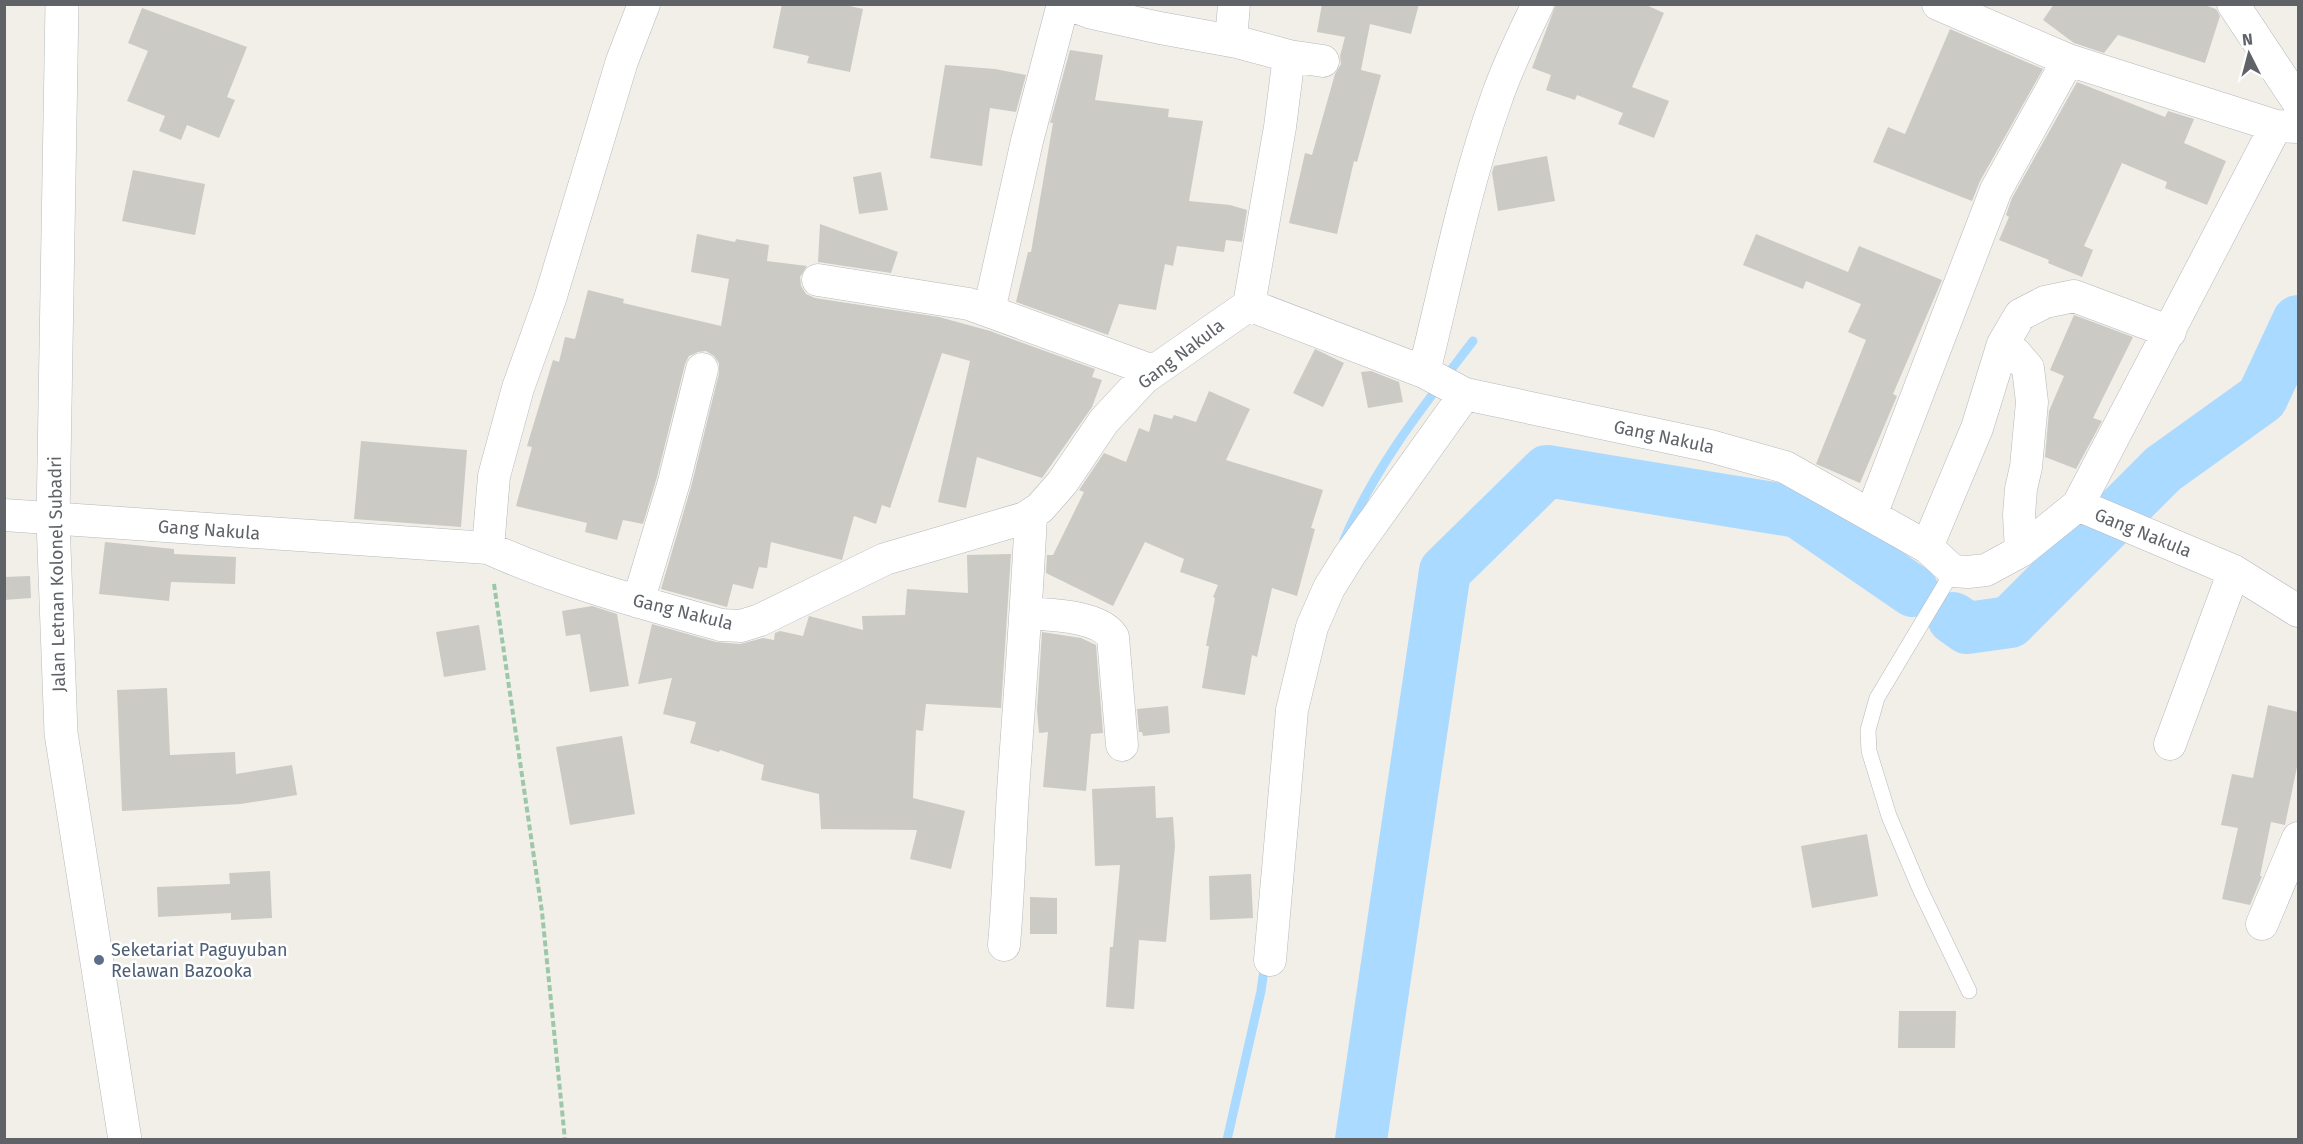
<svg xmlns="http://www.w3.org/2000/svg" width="2303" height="1144" font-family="'Fira Sans',sans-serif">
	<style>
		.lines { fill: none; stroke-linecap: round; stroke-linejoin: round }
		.stream { stroke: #aadaff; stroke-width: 9 }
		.river { stroke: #aadaff; stroke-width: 52 }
		.building { fill: #cccac5 }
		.lane-casing { stroke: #b5b8bc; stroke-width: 16 }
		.street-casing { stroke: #b5b8bc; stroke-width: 33 }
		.secondary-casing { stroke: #b6babf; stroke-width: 34 }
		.path { stroke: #9cc7a9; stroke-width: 4; stroke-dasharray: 6 3; stroke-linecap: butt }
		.lane { stroke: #fff; stroke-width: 15 }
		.street { stroke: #fff; stroke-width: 32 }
		.secondary { stroke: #fff; stroke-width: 33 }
		.service-dot { fill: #5c6f8a; stroke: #fff; stroke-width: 2 }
		.labels { text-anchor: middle; stroke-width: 5; stroke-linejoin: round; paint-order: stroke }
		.street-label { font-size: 18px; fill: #5f6368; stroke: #fff }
		.service-label { font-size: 18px; fill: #4e5e75; stroke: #fff; text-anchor: start }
	</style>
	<rect width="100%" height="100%" fill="#f1efe8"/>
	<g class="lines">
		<path class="stream" d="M1344,540c31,-74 81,-136 129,-199
			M1227,1140l34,-149 4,-28"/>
		<path class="river" d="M1953,618l14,10 43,-6 153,-153 99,-71 36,-77
			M1361,1140l84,-569 102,-100 251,41 115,79"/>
	</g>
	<path class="building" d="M782,4h59l22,5 -13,63 -43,-9 2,-7 -36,-8z
		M1322,4h97l-8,30 -41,-10 -9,46 20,5 -24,87 -3,-1 -17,73 -48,-11 16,-70 7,2 23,-81 6,-10 -1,-8 5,-19 -28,-5z
		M1556,4h88l20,9 -32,74 37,14 -15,37 -36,-14 5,-11 -46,-18 -2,5 -29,-10 5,-15 -19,-7z
		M2054,4h148l14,5 4,7 -15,47 -87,-28 -14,18 -30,-10 -31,-23z
		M142,8l105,39 -20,50 8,3 -16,38 -32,-13 -6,15 -22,-9 6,-15 -38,-15 21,-50 -20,-8z
		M1950,29l93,40 -63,112 -8,20 -99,-39 15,-35 17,7z
		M1070,50l33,5 -8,45 74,9 -1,8 35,4 -14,80 41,4 17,5 -5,32 -16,-2 -2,12 -47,-6 -4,20 -8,-2 -9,46 -37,-6 -11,31 -92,-33 12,-50h3l22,-129h-3z
		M945,65l50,4 31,6 -10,37 -26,-4 -8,58 -52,-8z
		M2077,82l88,35 3,-6 26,8 -10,24 42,18 -19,44 -42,-17 2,-6 -45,-19 -38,83 9,4 -11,27 -34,-14 1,-3 -50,-20 10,-23 -3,-2 6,-17z
		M1547,156l8,45 -57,10 -6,-38 2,-7z
		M133,170l72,14 -10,51 -73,-14z
		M881,172l7,38 -29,4 -6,-37z
		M820,224l78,28 -7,21 -73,-11z
		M697,234l38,8 1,-3 33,6 -2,16 40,5 -7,11 1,9 5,8 9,4 124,19 51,14 105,38 -3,8 10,3 -10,27 -50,71 -65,-21 -11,51 -28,-6 32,-141 -28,-8 -52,155 -8,-3 -6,19 -22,-8 -12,44 -71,-18 -4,26 -8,-1 -6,22 -20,-5 -6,23 -66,-18 30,-102 28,-114v-10l-5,-7 -8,-5 -8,1 -9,4 -4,8 -28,113 -14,47 -20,-4 -6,20 -32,-8 2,-9 -71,-17 16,-59 -5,-1 26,-86 6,2 6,-25 10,2 13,-49 36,9 -1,4 98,23 8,-47 -38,-7z
		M1756,234l92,38 11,-26 83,34 -49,114 4,2 -37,87 -44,-19 50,-124 -18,-8 13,-28 -55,-23 -3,8 -60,-24z
		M2074,315l59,22 -40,81 9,3 -26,48 -31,-12 4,-46 15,-35 -14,-6z
		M1315,349l29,14 -21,44 -30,-14z
		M1371,371l28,11 4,20 -35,6 -7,-36z
		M1209,391l41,18 -24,51 97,30 -12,38 4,1 -18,67 -25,-8 -15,69 -5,-2 -7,40 -43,-7 7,-42h-3l9,-48 -2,-1 5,-12 -38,-13 4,-13 -39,-17 -32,64 -67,-33 1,-18h6l31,-63 -5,-2 25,-37 22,9 13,-34 10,4 5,-18 18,5 2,-4 22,7z
		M361,441l106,9 -6,77 -107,-8z
		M105,542l69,7v5l62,3 -1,27 -64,-2 -2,19 -70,-7z
		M1011,554l-10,154 -75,-4 -3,27 -7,-1 -3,68 52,13 -14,58 -41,-10 7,-29 -96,-1 -2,-35 -58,-14 3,-15 -44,-15 -1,2 -29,-9 6,-21 -33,-8 9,-36 -34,6 14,-60 64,18 24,2 23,-6 11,2 1,-7 5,-2 23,5 6,-20 54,14 -1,-14 43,-1 2,-26 61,4 -1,-38z
		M30,576l1,22 -27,2v-23z
		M592,606l25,8 12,72 -39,6 -10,-58 -14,2 -4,-25z
		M479,625l7,45 -42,7 -8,-45z
		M1042,632l39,6 15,7 7,88 -12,1 -5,57 -43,-4 5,-55 -9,1 -2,-23z
		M167,688l3,67 65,-3 1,22 56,-9 5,30 -56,9 -119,7 -5,-121z
		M2268,705l30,7v50l-13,63 -14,-3 -11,54h2l-12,29 -28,-6 16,-71 -17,-3 11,-51 21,4z
		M1168,706l2,27 -27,3 -1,-4h-3l-2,-23z
		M622,736l13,78 -65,11 -14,-78z
		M1155,786l1,32 17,-1 2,29 -9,96 -27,-2 -5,69 -28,-2 4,-60h3l7,-82 -25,1 -3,-77z
		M1867,834l11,62 -66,12 -11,-62z
		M270,871l2,47 -41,2v-7l-73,4 -1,-30 73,-3 -1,-11z
		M1251,874l2,44 -43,2 -1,-44z
		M1030,897l27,1v36h-27z
		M1899,1011h57l-1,37h-57z"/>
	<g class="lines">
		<g class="lane-casing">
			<path id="lane" d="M1953,571l-76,127 -9,32 1,21 20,65 31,73 49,102"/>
		</g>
		<g class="street-casing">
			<path id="street" d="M1068,4l24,9 68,15 77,14 52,14 34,5
				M1938,4l130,56 208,66 22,1
				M2233,4l65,98
				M1231,41l3,-37
				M818,280l151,24 184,67
				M1249,305l31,-178 9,-71
				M989,311l38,-170 36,-137
				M2003,344l12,9 13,15 4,34 -6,65 -5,22 -2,26 2,36
				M1424,372c23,-92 41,-186 73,-275 11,-32 26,-62 41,-93
				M2078,505l198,-379
				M4,515l484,33c75,34 154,55 233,77l20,1 19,-6 125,-61 140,-41 15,-10 22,-25 42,-62 40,-43 105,-73 175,67 41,22 245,52 75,21 142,80 26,24 15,1 18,-2 35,-19 57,-46 156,66 64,40
				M1871,515l125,-325 72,-130
				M1927,547l50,-119 26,-84 17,-29 25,-13 29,-6 96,36
				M488,548l6,-72 24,-88 32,-89 72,-238 22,-57
				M638,602l36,-120 28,-113
				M1026,613c24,2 73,2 87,24l9,108
				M2170,744l64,-173
				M2262,924l36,-86
				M1004,945c5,-56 6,-112 10,-168 6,-88 13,-175 17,-263
				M1270,960l22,-250 20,-83 17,-39 20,-32 116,-162"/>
		</g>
		<g class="secondary-casing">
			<path id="secondary" d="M62,4l-9,516 8,213 64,407"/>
		</g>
		<path class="path" d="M494,584l48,328 23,228"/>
		<use href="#lane" class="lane"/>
		<use href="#street" class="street"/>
		<use href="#secondary" class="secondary"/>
	</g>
	<circle class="service-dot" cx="99" cy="960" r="6"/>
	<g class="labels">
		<g class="street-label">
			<text transform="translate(1181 354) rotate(-37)" y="6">Gang Nakula</text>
			<text transform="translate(1664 437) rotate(12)" y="6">Gang Nakula</text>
			<text transform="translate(209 530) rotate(4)" y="6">Gang Nakula</text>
			<text transform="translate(2143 533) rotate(22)" y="6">Gang Nakula</text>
			<text transform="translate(57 574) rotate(-91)" y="6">Jalan Letnan Kolonel Subadri</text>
			<text transform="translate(683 612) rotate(14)" y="6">Gang Nakula</text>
		</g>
		<g class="service-label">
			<text x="111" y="956">Seketariat Paguyuban<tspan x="111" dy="21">Relawan Bazooka</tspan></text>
		</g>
	</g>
	<rect width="2303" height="1144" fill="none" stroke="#5f6368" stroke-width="12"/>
	<g transform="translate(2249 54) rotate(354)" stroke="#ffffff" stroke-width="4.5" paint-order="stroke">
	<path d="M0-4.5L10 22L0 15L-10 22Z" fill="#5f6368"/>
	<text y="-9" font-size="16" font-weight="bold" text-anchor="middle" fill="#5f6368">N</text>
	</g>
</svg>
